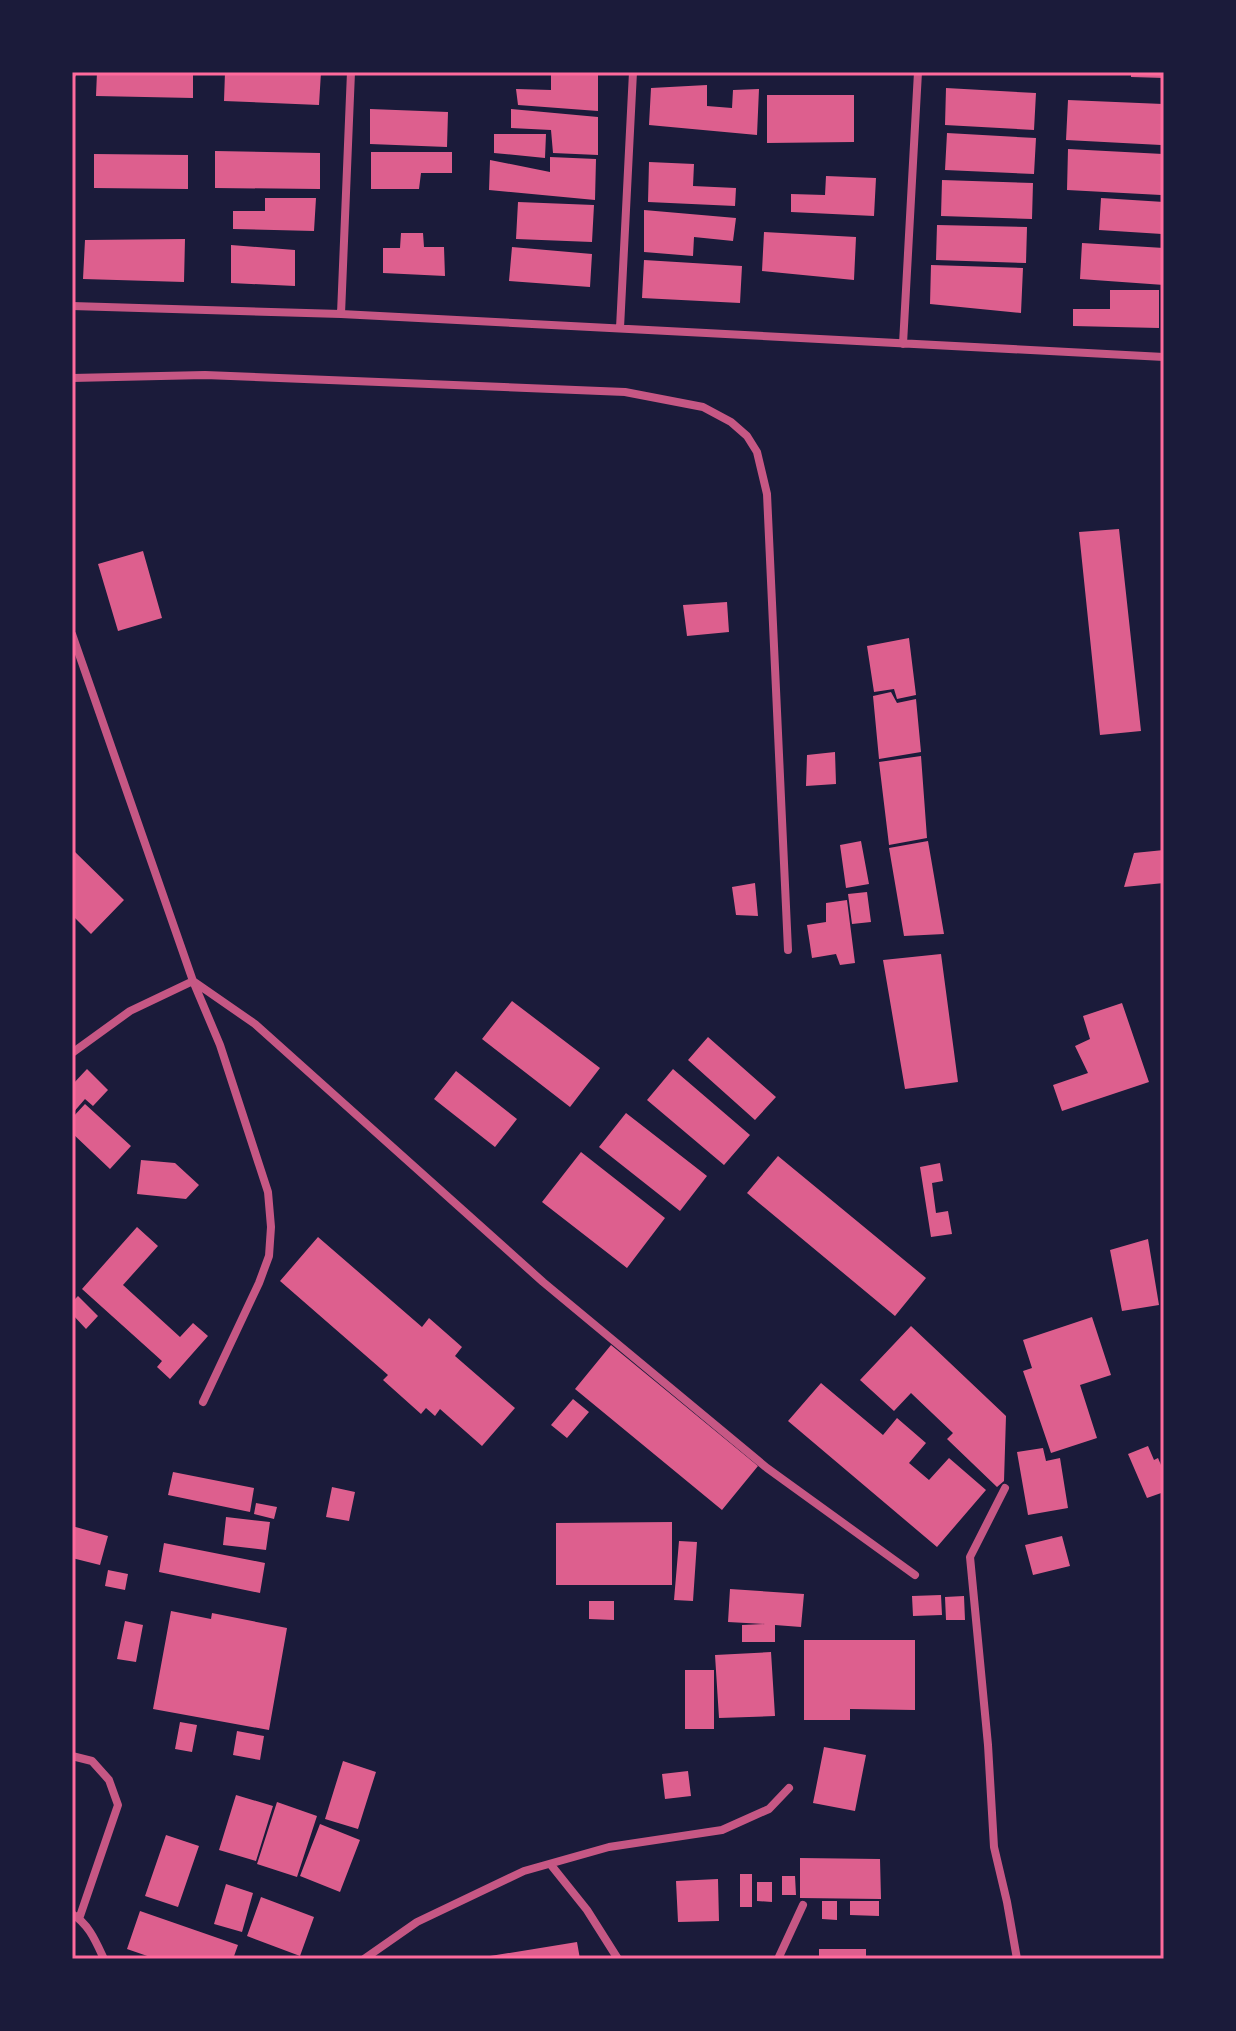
<svg xmlns="http://www.w3.org/2000/svg" width="1236" height="2031" font-family="Poppins,sans-serif">
	<style>
		.building { fill: #dd5f8e }
		.lines { fill: none; stroke-linecap: round; stroke-linejoin: round }
		.minor { stroke: #c65784; stroke-width: 8 }
		.neatline { fill: none; stroke: #ff6b9d; stroke-width: 3 }
	</style>
	<rect width="100%" height="100%" fill="#1b1b3a"/>
	<path class="building" d="M97,72h96v26l-97,-2z
		M225,72h96l-2,33 -95,-4z
		M551,72l47,3v36l-80,-6 -2,-16 35,1z
		M1131,72h33v6l-33,-1z
		M707,85v21l25,2 1,-18 26,-1 -2,46 -108,-10 2,-37z
		M946,88l90,5 -2,37 -89,-5z
		M767,95h87v47l-87,1z
		M1068,100l95,4 -2,41 -95,-5z
		M370,109l78,3 -1,35 -77,-3z
		M511,109l87,8v38l-45,-2 -2,-23 -40,-2z
		M947,133l89,5 -2,36 -89,-4z
		M494,134h52l-1,24 -51,-5z
		M1068,149l95,5 -2,41 -94,-5z
		M215,151l105,2v36l-105,-1z
		M371,152h81v21h-31l-2,16h-48z
		M94,154l94,1v34l-94,-1z
		M550,157l46,2 -1,41 -106,-10 1,-30 60,12z
		M649,162l45,2 -1,22 43,2 -1,18 -87,-4z
		M826,176l50,2 -2,38 -83,-4v-18l34,1z
		M942,180l91,3 -1,36 -91,-3z
		M265,198h51l-2,33 -81,-2v-18h32z
		M1101,198l63,4 -2,32 -63,-4z
		M518,202l76,3 -2,37 -76,-3z
		M644,210l92,8 -3,23 -39,-4 -1,19 -49,-4z
		M937,225l90,2 -1,36 -90,-3z
		M764,232l92,5 -2,43 -92,-9z
		M401,233h22l1,14h20l1,29 -62,-3v-25h17z
		M185,239l-1,43 -101,-3 2,-39z
		M1082,243l82,5v37l-84,-6z
		M231,245l64,5v36l-64,-3z
		M512,247l80,7 -2,33 -81,-6z
		M644,260l98,6 -2,37 -98,-5z
		M931,265l92,3 -2,45 -91,-9z
		M1110,290h49v38l-86,-2v-17h37z
		M1119,529l22,202 -41,4 -21,-203z
		M143,551l19,67 -44,13 -20,-67z
		M727,602l2,30 -42,4 -4,-31z
		M909,638l7,57 -19,4 -3,-10 -20,3 -7,-46z
		M891,692l6,11 19,-4 5,53 -42,7 -6,-63z
		M835,752l1,32 -30,2 1,-31z
		M921,756l6,82 -38,7 -10,-83z
		M861,841l8,43 -23,4 -6,-43z
		M928,841l16,93 -40,2 -15,-88z
		M72,849l52,51 -33,34 -19,-19z
		M1164,850v33l-40,4 10,-34z
		M755,883l3,33 -22,-1 -4,-28z
		M867,892l4,30 -19,2 -4,-30z
		M847,900l8,63 -15,2 -4,-11 -24,4 -5,-33 19,-3v-19z
		M941,954l17,128 -53,7 -22,-129z
		M512,1001l88,67 -30,39 -88,-68z
		M1122,1003l27,79 -87,29 -9,-26 35,-12 -13,-27 15,-7 -7,-23z
		M708,1037l68,60 -21,23 -67,-60z
		M87,1069l21,21 -15,16 -8,-7 -13,15v-29z
		M673,1069l77,66 -26,30 -77,-65z
		M456,1071l61,48 -22,28 -61,-48z
		M85,1104l46,42 -21,23 -38,-36v-15z
		M626,1113l81,63 -27,35 -81,-64z
		M581,1152l84,66 -38,50 -85,-66z
		M778,1156l148,122 -31,38 -148,-123z
		M141,1160l34,3 24,22 -13,14 -49,-5z
		M940,1163l3,18 -11,2 4,30 12,-2 4,23 -21,3 -11,-70z
		M137,1227l21,19 -35,39 57,52 13,-14 15,13 -38,43 -13,-12 5,-6 -80,-72z
		M318,1237l104,90 7,-9 33,29 -7,9 60,52 -33,38 -42,-37 -5,7 -9,-8 -5,6 -38,-34 5,-5 -108,-94z
		M1148,1239l11,66 -37,6 -12,-61z
		M78,1296l20,20 -12,13 -14,-15v-12z
		M1092,1317l19,58 -31,10 17,53 -46,15 -28,-82 9,-3 -9,-28z
		M911,1326l95,90 -2,65 -7,6 -50,-48 6,-6 -42,-40 -17,18 -34,-31z
		M611,1345l147,121 -36,44 -147,-121z
		M821,1383l62,52 14,-17 29,25 -17,20 20,17 20,-22 37,32 -49,57 -149,-126z
		M573,1399l16,13 -22,26 -16,-13z
		M1148,1446l6,14 4,-2 6,14v20l-17,6 -19,-44z
		M1043,1448l3,13 14,-3 8,50 -40,7 -11,-63z
		M173,1472l81,16 -4,24 -82,-17z
		M332,1487l23,5 -6,29 -23,-4z
		M256,1503l21,4 -3,12 -20,-5z
		M226,1517l44,5 -4,28 -43,-5z
		M672,1522v63h-116v-62z
		M72,1526l36,10 -8,29 -28,-7z
		M1062,1536l8,30 -37,9 -8,-30z
		M679,1541l18,1 -4,59 -19,-1z
		M164,1543l101,20 -5,30 -101,-21z
		M108,1570l20,4 -3,16 -20,-4z
		M730,1589l74,5 -3,33 -26,-2v17h-33v-17l23,-1 -37,-2z
		M941,1595l1,20 -29,1 -1,-20z
		M964,1596l1,24h-19l-1,-23z
		M589,1601h25v19l-25,-1z
		M171,1611l40,8 1,-6 75,15 -18,102 -116,-21z
		M125,1621l18,4 -7,37 -19,-3z
		M804,1640h111v70l-65,-1v11h-46z
		M771,1652l4,64 -56,2 -4,-63z
		M685,1670h29v59h-29z
		M180,1722l17,3 -5,27 -17,-3z
		M237,1731l27,5 -4,24 -27,-5z
		M824,1747l42,8 -11,56 -42,-8z
		M343,1761l33,11 -18,57 -33,-10z
		M688,1771l3,25 -26,3 -3,-25z
		M236,1795l37,11 -17,55 -37,-11z
		M277,1802l40,14 -20,61 -40,-13z
		M320,1824l40,16 -20,52 -40,-16z
		M166,1835l33,11 -21,61 -33,-11z
		M800,1858l80,1 1,40 -81,-1z
		M740,1874h12v33h-12z
		M782,1876h13l1,19h-14z
		M718,1879l1,42 -41,1 -2,-41z
		M757,1882h15v20l-15,-1z
		M226,1884l27,9 -11,39 -28,-8z
		M261,1897l53,20 -14,39 -53,-20z
		M822,1901h15v19l-15,-1z
		M850,1901h29v15l-29,-1z
		M140,1911l98,34 -5,14h-77l-29,-10z
		M577,1942l3,17h-96v-2z
		M819,1949h47v10h-47z"/>
	<g class="lines">
		<path class="minor" d="M72,74v-2
			M72,306l269,8 823,43
			M341,314l10,-242
			M620,328l13,-256
			M903,344l15,-272
			M72,378l133,-3 420,17 78,15 28,15 16,14 10,16 10,42 21,456
			M72,634l121,347 27,64 48,147 3,35 -2,29 -10,27 -56,119
			M72,1053l58,-42 63,-30 62,43 288,258 224,186 148,107
			M1005,1488l-35,69 18,188 6,102 13,55 10,57
			M72,1756l20,5 17,19 9,25 -39,114
			M551,1865l36,45 31,49
			M72,1914c17,10 24,28 32,45
			M364,1959l53,-37 107,-51 85,-24 113,-17 47,-21 20,-21
			M778,1959l25,-54"/>
	</g>
	<rect width="1236" height="2031" fill="none" stroke="#1b1b3a" stroke-width="148"/>
	<rect x="74" y="74" width="1088" height="1883" class="neatline"/>
</svg>
